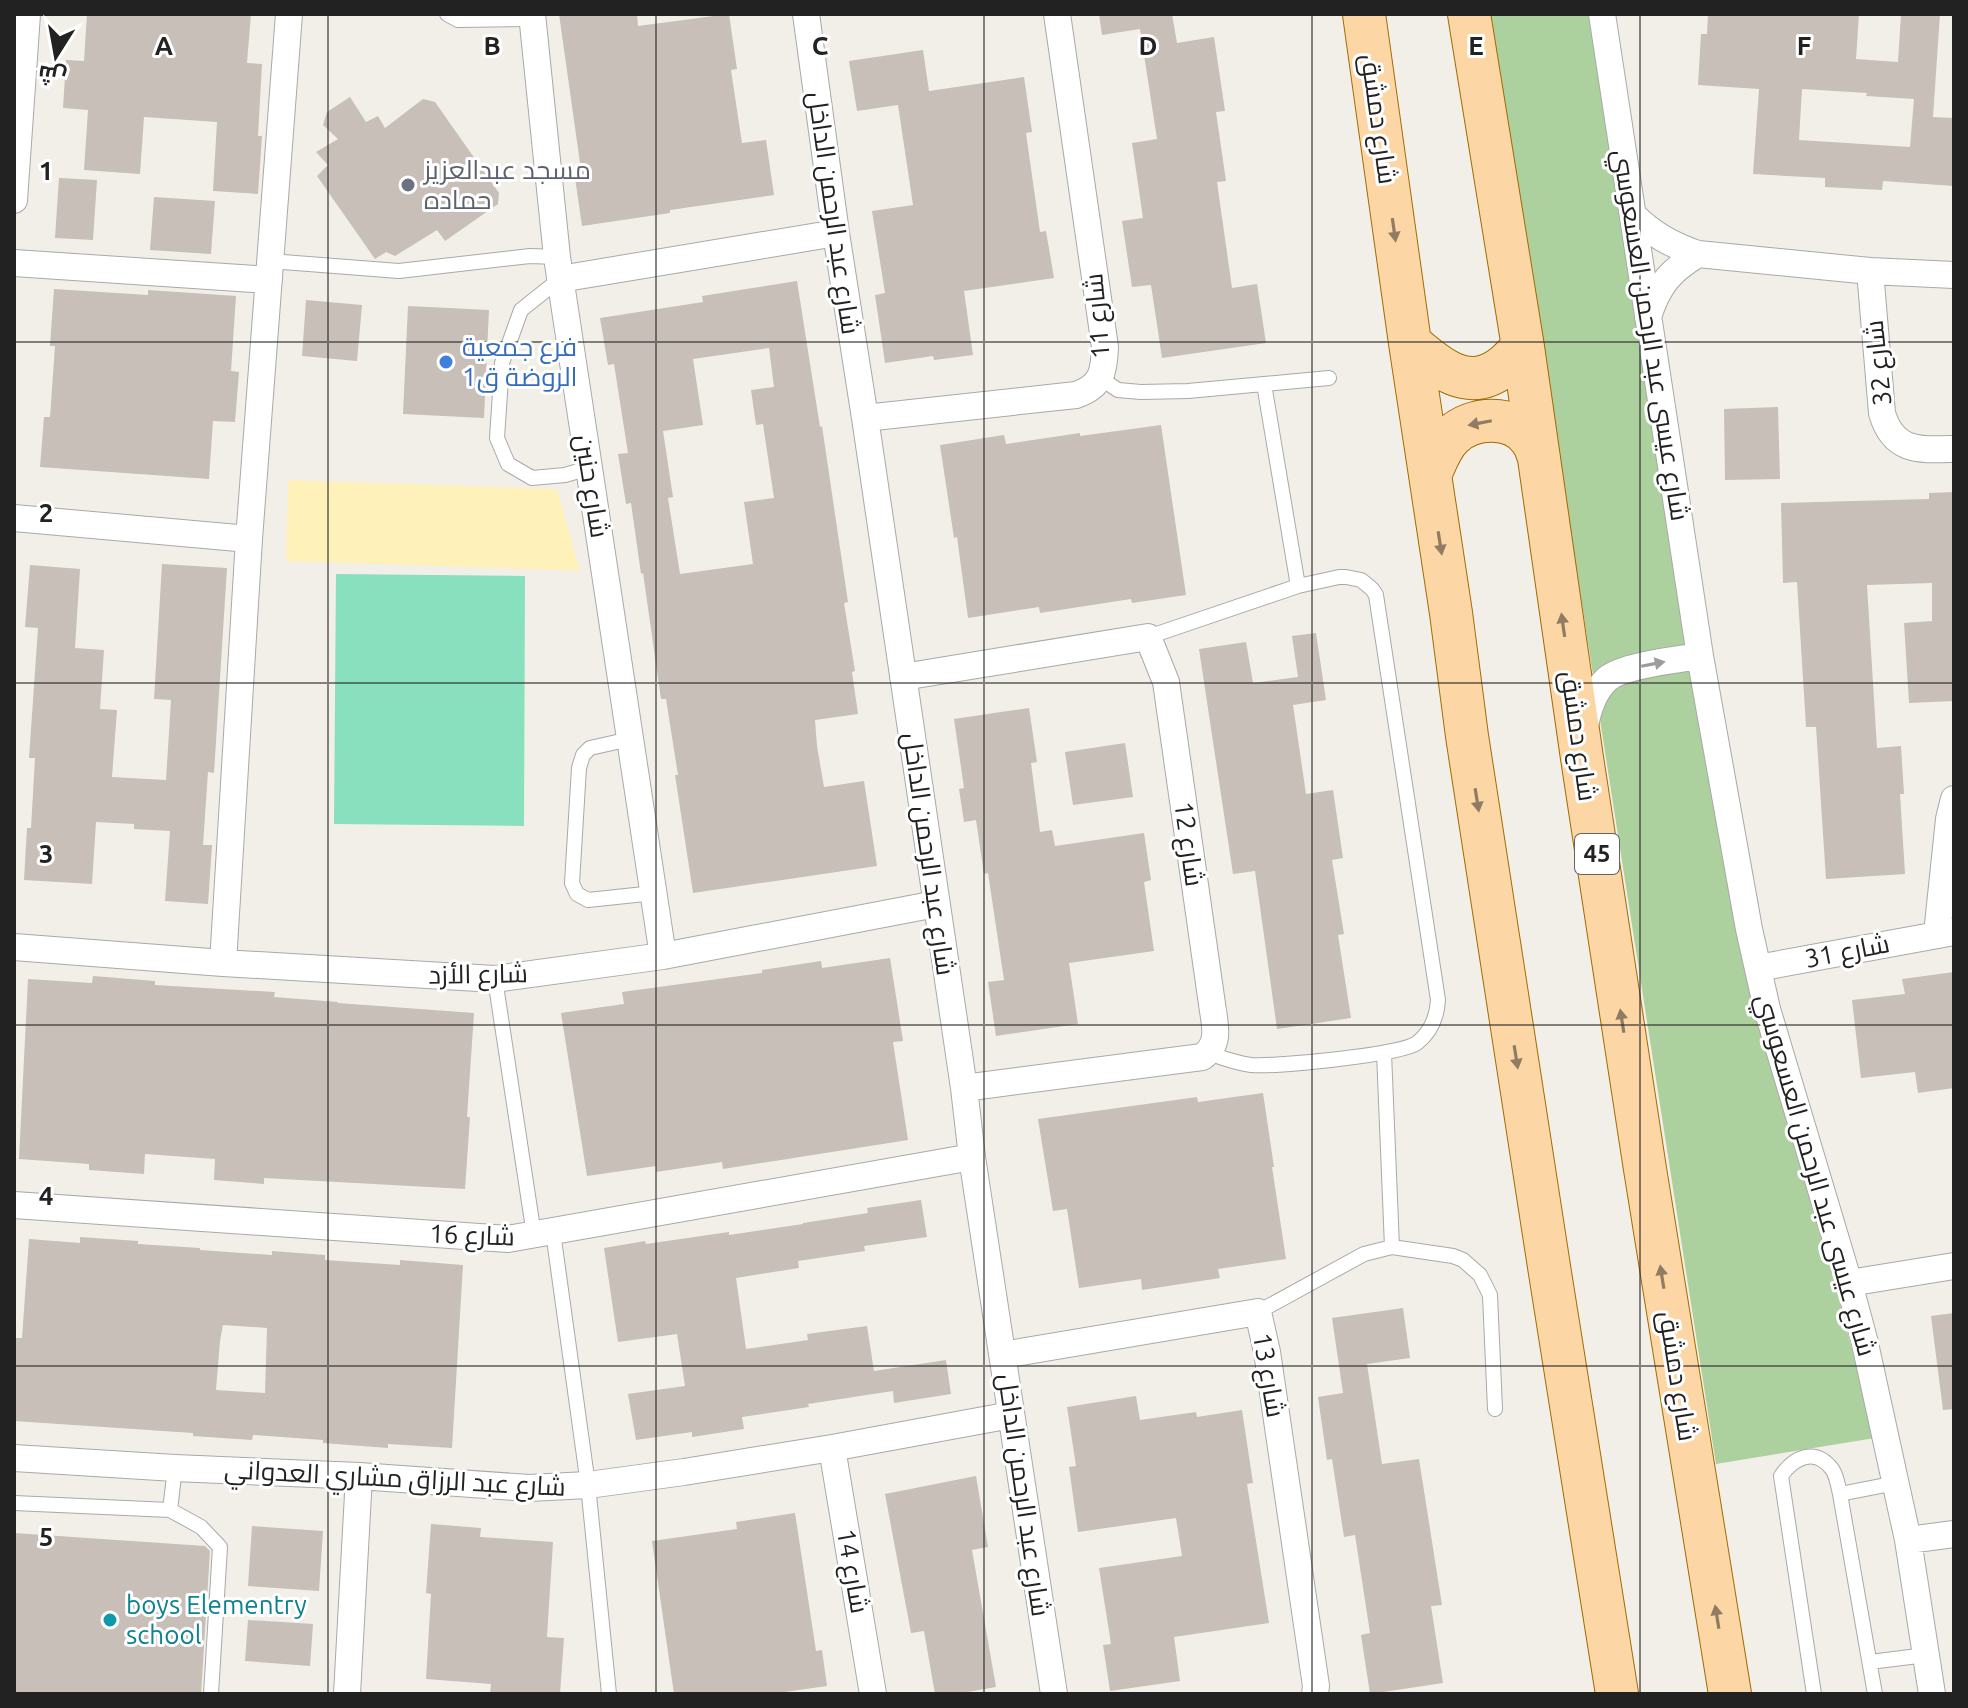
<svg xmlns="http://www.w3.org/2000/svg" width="1968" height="1708" font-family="Ubuntu,Cairo,sans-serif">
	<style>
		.forest { fill: #add19e }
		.sand { fill: #fff1ba }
		.pitch { fill: #88e0be }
		.building { fill: #c7bfb8; fill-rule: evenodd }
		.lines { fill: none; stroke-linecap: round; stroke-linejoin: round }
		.service-casing { stroke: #a9a9a9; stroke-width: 16 }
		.minor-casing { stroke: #a9a9a9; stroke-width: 28 }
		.primary-casing { stroke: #a06b00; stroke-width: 44 }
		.service { stroke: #fff; stroke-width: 14 }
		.minor { stroke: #fff; stroke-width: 26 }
		.primary { stroke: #fcd6a4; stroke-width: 42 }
		.oneway { fill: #8f7c63 }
		.oneway2 { fill: #9c9c9c }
		.grid { fill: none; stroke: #222; stroke-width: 2; stroke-opacity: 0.55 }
		.worship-dot { fill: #6b7280; stroke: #fff; stroke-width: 3 }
		.shop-dot { fill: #3f7fe0; stroke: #fff; stroke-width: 3 }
		.culture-dot { fill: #0f9aa8; stroke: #fff; stroke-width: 3 }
		.labels { text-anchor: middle; stroke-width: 6; stroke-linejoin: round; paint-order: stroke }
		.shield { fill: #fff; stroke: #646464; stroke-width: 2 }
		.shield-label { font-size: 24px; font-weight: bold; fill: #222 }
		.street-label { font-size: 26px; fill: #222; stroke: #fff }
		.worship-label { font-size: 26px; fill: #5b616d; stroke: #fff; text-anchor: start }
		.shop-label { font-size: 26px; fill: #366cbe; stroke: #fff; text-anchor: start }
		.culture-label { font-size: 26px; fill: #0d838f; stroke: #fff; text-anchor: start }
		.grid-label { font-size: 26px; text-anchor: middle; font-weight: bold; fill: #222; stroke: #fff; stroke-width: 6; stroke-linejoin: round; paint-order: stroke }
	</style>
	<rect width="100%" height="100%" fill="#f2efe9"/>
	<path class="forest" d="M1490,14h102l132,844 151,580 -159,26z"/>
	<path class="sand" d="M288,480l269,9 23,82 -294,-10z"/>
	<path class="pitch" d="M336,574l189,2 -1,250 -190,-2z"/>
	<path class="building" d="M87,14h164l-4,49 15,1 -4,72h4l-4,58 -45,-3 4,-69 -73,-5 -4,57 -56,-4 4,-60 -25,-2 3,-48 18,1z
		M559,14h78l1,12 91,-12 8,55 -6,1 11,73 24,-3 8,55 -104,15v3l-88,13 -8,-55 7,-1z
		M1099,14h73l5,29 37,-6 11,74 -9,1 10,69 -9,1 15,106 25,-4 9,59 -104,15 -11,-73 -19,2 -10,-66 21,-3 -11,-75 25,-4 -17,-110 -38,6z
		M1708,14h151l-3,45 42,3 3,-48h39l-7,103 21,1v68l-71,-5 -1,9 -57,-3v-9l-72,-4 6,-85 -61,-4 3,-51h6zM1802,89l65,4 -1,3 48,3 -4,48 -111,-7z
		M923,50l6,41 95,-14 8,55 -6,1 14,99 6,-1 8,47 -90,13 9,64 -39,5 -1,-4 -48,7 -10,-68 10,-2 -13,-82 41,-6 -15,-100 -41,6 -8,-50z
		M350,97l16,25 12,-6 7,12 38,-29 12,3 64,91 -1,11 -53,37 -8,-11 -42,26 -9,-4 -11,7 -58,-83 11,-11 -12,-13 22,-13 -15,-14 4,-13z
		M59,178l38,2 -4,60 -38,-2z
		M154,197l61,4 -4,53 -61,-4z
		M797,281l23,146 2,-1 26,176 -4,1 11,68 -3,1 6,42 -43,6 2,26 7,41 40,-6 13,85 -184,27 -18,-118h3l-12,-76h-5l-18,-126 -2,1 -10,-71 -5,1 -8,-50 10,-1 -14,-89 -6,1 -8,-47 103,-16 -1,-6zM769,348l5,39 -23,3 5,35 7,-1 11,74 -30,4 9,62 -73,10 -12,-76 5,-1 -10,-66 40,-6 -10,-66z
		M54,289l94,6v-5l88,6 -5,75 8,1 -4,50 -22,-1 -4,58 -169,-12 4,-50h6l5,-71h-5z
		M306,300l56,5 -5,56 -55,-5z
		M408,306l81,4 -5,108 -81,-4z
		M1778,407l2,72 -55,1 -1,-71z
		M1161,425l25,170 -54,8 -1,-4 -91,14 -1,-6 -71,11 -11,-81 -3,1 -14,-93 64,-10 2,9 74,-11v3z
		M1954,492v209l-45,2 -5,-80 28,-2v-38l-65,2 10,163 24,-2 3,48h-4l5,80 -79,5 -10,-152h-10l-9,-145 -14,1 -2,-80 148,-4v-6z
		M162,564l65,4 -13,205 -6,-1 -5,73h9l-4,59 -43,-3 5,-70 -36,-2v-5l-38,-2 -4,62 -68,-4 3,-52h4l4,-70h-6l9,-130 -13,-1 5,-62 50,4 -5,79 29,2 -4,59 17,1 -5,67 54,3 5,-80 -17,-1z
		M1316,633l10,67 -33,5 13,89 27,-4 10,68 -11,2 12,74 -6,1 13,83 -74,11 -22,-158 -22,3 -34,-225 47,-7 7,41 45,-6 -6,-41z
		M1029,708l8,54 -6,1 9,69 12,-2 3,16 89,-13 7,47 -7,2 10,69 -85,12 9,61 -82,12 -8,-54 16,-2 -16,-107 -4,1 -8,-54 -12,2 -5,-33 5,-1 -10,-69z
		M1125,743l8,54 -60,8 -8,-53z
		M890,958l13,83 -10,1 15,98 -185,29 -1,-7 -66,10v-6l-69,10 -26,-163 63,-9 -2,-12 140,-19v-3l59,-9 1,7z
		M1954,972v116l-36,5 -3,-21 -54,6 -9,-78 53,-6 -3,-15z
		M93,976l62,5v4l120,7 -1,5 64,5v1l136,10 -7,104h3l-5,72 -201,-11v6l-50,-4 1,-21 -70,-5 -1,20 -55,-4v-6l-70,-5 9,-180 64,4z
		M1263,1093l11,74h-2l14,92 -68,10 2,9 -78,12 -1,-11 -62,9 -12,-79 -14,2 -15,-92 159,-22 1,5z
		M921,1200l6,37 -63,9 1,5 -67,10 1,7 -63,10 10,71 62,-9 -1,-6 60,-8 7,45 72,-11 5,34 -57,9 -1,-12 -85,13 1,3 -67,10 2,12 -52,8v-5l-56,8 -8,-46 57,-8 -8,-52 -59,8 -14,-94 41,-7 1,3 83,-12v3l74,-11v-1l65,-10 -1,-5z
		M80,1237l58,4v3l62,4v2l72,5v-4l53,4v5l75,5v-5l63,5 -11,183 -64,-4v4l-65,-5v-3l-70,-5 -1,5 -59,-4v-3l-179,-12v-83h8l7,-99 51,4zM223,1325l44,3 -2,65 -49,-3 4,-49z
		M1403,1308l7,50 -43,6 15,100 37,-5 23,146 -11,1 12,77 -73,11 -9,-59 9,-2 -15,-98 -11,2 -12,-78 -5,1 -9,-63 25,-4 -11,-75z
		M1954,1313v96l-11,1 -12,-94z
		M1136,1396l4,24 56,-8 1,5 45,-7 11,73 -6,1 22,139 -95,14 6,44 -70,10 -7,-46 8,-1 -12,-76 83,-12 -6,-38 -98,14 -9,-65 7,-1 -9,-59z
		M976,1476l12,71 -16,3 24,137 -40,7h-21l-11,-63 -13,2 -26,-139z
		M795,1513l21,138 6,-1 5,36 -56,8h-97l-22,-153 85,-12 -1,-7z
		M431,1524l50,4 -1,9 73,5 -6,95 17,1 -4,56h-70l1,-10 -65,-5 5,-85 -5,-1z
		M252,1526l71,5 -4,60 -71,-5z
		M14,1533l191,13 5,5 -9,143h-187z
		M248,1620l65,4 -3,42 -65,-5z"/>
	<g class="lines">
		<g class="service-casing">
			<path id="service" d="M447,14l11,6 75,-1
				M270,261l129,10 131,-15 27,1
				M560,279l-39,31 -19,53 -5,75 11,26 24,14 33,-3 24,-7
				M1100,378l18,12 23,2 47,-1 141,-13
				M1264,384l34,202
				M1148,637l150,-51 41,-9h7l15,3 11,9 4,6 62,405c-1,17 -7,32 -21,43 -17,12 -142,24 -166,22 -15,-2 -29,-7 -42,-12
				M630,739l-40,9 -7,7 -4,13 -7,115 5,11 11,6 66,-7
				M495,979l39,256
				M1384,1053l8,194
				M553,1232l35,253 21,209
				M1258,1312l106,-58 28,-7 61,9 10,4 17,15 10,20 5,114
				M1840,1494l56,-11
				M14,1503l156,7 5,-42
				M170,1510l31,17 19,20 -9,147
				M1870,1662l56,-7
				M1814,1694l-33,-218c13,-19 34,-29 51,-7 5,7 6,17 8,25l35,200"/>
		</g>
		<g class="minor-casing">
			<path id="minor" d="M532,14l25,243 106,699
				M806,14l30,219 29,185 99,670 8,69 82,537
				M1602,14l98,642 49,273 18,80 82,274 15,56 44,201 24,154
				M14,200l13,-186
				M1634,216c19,19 39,30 64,38l172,17 84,4
				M14,263l255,17
				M1870,271l12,142c11,39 37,37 72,36
				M560,279l276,-46
				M1648,317c10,-32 22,-46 50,-63
				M865,418l211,-23c26,-9 28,-23 29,-48l-48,-333
				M14,518l235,21
				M903,677l245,-40 18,45 47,329c3,18 6,35 -11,46l-238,31
				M1584,731c3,-18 9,-39 23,-52 17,-14 70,-19 93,-23
				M1937,934l12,-115 5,-20
				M14,947l209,16 272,16 168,-23 273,-52
				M223,963l26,-424 40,-525
				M1758,968l196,-36
				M14,1205l494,34 464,-82
				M1849,1283l105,-17
				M1003,1355l255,-43 9,40 49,334 -1,8
				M832,1448l41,246
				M14,1458l161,10 184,8 170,12 59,-3 96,-13 148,-24 179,-33
				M1908,1540l46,-6
				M347,1694l12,-218"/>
		</g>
		<g class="primary-casing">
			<path id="primary" d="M1364,14l46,329 41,270 16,123 83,537 67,421
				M1469,14l54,333 59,411 63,411 85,525
				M1410,343c27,24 59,52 95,22 6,-5 12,-12 18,-18
				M1430,475c6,-13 11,-29 22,-39 20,-20 62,-22 79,4 4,5 6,12 8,18"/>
		</g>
		<use href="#service" class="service"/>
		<use href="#minor" class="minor"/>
		<use href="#primary" class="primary"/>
	</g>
	<defs><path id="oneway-solid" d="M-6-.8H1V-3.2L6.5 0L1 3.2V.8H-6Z" transform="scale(2)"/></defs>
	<g class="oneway">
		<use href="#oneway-solid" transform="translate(1394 230) rotate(82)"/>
		<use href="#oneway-solid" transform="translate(1480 423) rotate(169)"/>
		<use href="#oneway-solid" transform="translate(1440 543) rotate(81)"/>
		<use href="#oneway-solid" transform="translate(1563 625) rotate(-98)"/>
		<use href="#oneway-solid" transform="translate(1477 800) rotate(81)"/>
		<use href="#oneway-solid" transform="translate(1622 1021) rotate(-99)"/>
		<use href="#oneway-solid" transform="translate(1516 1057) rotate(81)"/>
		<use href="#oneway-solid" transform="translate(1662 1277) rotate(-99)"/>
		<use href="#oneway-solid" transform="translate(1717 1617) rotate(-99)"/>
	</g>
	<use class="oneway2" href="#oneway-solid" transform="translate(1653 664) rotate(-11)"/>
	<path class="grid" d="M328,14v1680M656,14v1680M984,14v1680M1312,14v1680M1640,14v1680M14,342h1940M14,683h1940M14,1025h1940M14,1366h1940"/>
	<circle class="worship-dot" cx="408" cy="185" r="8"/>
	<circle class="shop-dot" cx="446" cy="362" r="8"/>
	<circle class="culture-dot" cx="110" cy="1620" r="8"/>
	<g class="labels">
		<rect class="shield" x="1575" y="834" width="44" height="40" rx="6"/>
		<g class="shield-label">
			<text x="1597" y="862">45</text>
		</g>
		<g class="street-label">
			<text transform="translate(1379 119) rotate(82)" y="9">شارع دمشق</text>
			<text transform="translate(834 213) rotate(82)" y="9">شارع عبد الرحمن الداخل</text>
			<text transform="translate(1097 316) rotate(-95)" y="9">شارع 11</text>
			<text transform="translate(1651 335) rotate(81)" y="9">شارع عيسى عبد الرحمن العسعوسي</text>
			<text transform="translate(1878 363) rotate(-96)" y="9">شارع 32</text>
			<text transform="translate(592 486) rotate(81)" y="9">شارع حنين</text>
			<text transform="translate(1579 736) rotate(82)" y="9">شارع دمشق</text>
			<text transform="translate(1189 844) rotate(82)" y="9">شارع 12</text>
			<text transform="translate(929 854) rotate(82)" y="9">شارع عبد الرحمن الداخل</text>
			<text transform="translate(1847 951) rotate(-11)" y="9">شارع 31</text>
			<text transform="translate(478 974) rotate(-1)" y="9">شارع الأزد</text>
			<text transform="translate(1816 1175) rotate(74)" y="9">شارع عيسى عبد الرحمن العسعوسي</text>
			<text transform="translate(472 1235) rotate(2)" y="9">شارع 16</text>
			<text transform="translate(1269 1375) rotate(80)" y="9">شارع 13</text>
			<text transform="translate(1678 1376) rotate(81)" y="9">شارع دمشق</text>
			<text transform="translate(395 1478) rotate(3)" y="9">شارع عبد الرزاق مشاري العدواني</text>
			<text transform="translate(1024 1495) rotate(82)" y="9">شارع عبد الرحمن الداخل</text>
			<text transform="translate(853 1571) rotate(80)" y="9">شارع 14</text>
		</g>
		<g class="worship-label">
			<text x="424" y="179">مسجد عبدالعزيز<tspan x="424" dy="30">حماده</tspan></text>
		</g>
		<g class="shop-label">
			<text x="462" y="356">فرع جمعية<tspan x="462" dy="30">الروضة ق1</tspan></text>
		</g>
		<g class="culture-label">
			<text x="126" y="1614">boys Elementry<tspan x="126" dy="30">school</tspan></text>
		</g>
	</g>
	<g class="grid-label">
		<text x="164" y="55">A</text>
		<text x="492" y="55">B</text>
		<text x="820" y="55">C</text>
		<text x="1148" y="55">D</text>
		<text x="1476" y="55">E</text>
		<text x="1804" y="55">F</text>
		<text x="46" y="180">1</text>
		<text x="46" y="522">2</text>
		<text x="46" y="863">3</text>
		<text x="46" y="1205">4</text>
		<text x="46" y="1546">5</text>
	</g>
	<rect width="1968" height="1708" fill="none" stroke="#222222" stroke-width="32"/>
	<g transform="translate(56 56) rotate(191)" stroke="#ffffff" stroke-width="6" paint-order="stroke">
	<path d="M0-6L14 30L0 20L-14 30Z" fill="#222222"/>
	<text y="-12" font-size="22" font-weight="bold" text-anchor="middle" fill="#222222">ش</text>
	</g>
</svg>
